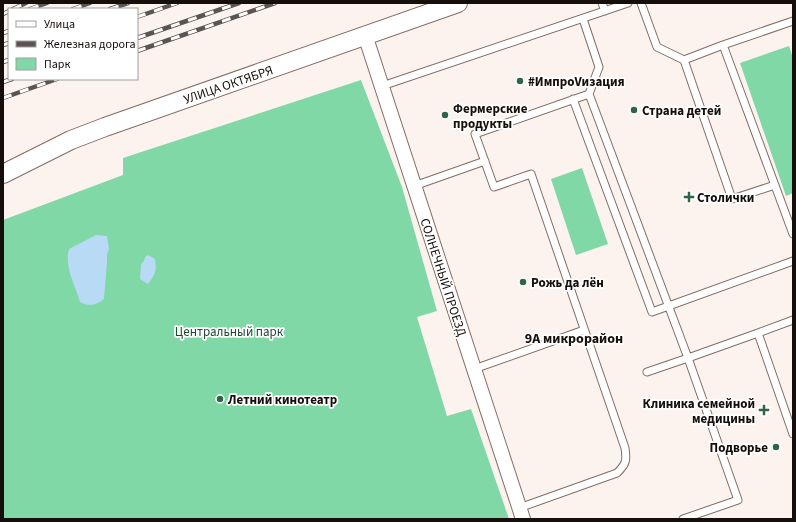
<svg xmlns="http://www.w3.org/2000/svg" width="796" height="522" font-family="'Source Sans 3',sans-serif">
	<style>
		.green { fill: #7fd8a5 }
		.water { fill: #b8daf4 }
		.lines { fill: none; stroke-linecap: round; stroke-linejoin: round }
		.service-casing { stroke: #836d65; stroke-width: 9 }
		.minor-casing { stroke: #836d65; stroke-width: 16 }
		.tertiary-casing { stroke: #836d65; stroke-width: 20 }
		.service { stroke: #fff; stroke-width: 7 }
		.minor { stroke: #fff; stroke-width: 14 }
		.tertiary { stroke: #fff; stroke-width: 18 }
		.rail-casing { stroke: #5c5451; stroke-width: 4.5 }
		.rail { stroke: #fff; stroke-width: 3; stroke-dasharray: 9; stroke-linecap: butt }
		.poi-dot { fill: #306449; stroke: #fff; stroke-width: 1.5 }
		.labels { text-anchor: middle; stroke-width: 3.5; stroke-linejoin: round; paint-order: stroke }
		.poi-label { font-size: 13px; font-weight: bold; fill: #160e0b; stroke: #fff; text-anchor: start }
		.street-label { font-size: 13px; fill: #160e0b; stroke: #fff }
		.park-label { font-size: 13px; fill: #1d4831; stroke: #fff }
		.neighbourhood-label { font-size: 14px; font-weight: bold; fill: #160e0b; stroke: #fff }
	</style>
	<rect width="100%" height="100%" fill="#fcf2ee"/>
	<path class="green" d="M789,46l4,12v135l-7,3 -46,-133z
		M361,80l41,107 35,124 -20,6 30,99 24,-7 38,110h-506v-299l120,-45v-17z
		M582,168l26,76 -32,11 -25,-76z"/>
	<path class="water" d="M96,235l11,1 2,13 -2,5v8l-3,37c-7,6 -15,8 -24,3 -5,-17 -16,-35 -11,-53z
		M148,255l7,4c2,12 0,16 -7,25l-8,-5 1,-15 3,-3 1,-4z"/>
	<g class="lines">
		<g class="service-casing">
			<path id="service" d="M602,3l3,8
				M641,3l16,44 27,13 39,-15 70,189
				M723,45l70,-24
				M684,60l48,139 43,-14
				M382,86l246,-83
				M589,94l99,264 -41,14
				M573,99l79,213 141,-51
				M414,186l71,-25
				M793,320l-35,13 35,101
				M474,369l110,-39
				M519,508l98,-35c9,-9 10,-12 8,-25l-94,-274 -37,13 -19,-53 114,-40 10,-27 -16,-48
				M683,519l55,-19 -50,-142 70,-25"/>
		</g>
		<g class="minor-casing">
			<path id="minor" d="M365,35l158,484"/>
		</g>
		<g class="tertiary-casing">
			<path id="tertiary" d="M3,174l68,-34 34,-13 353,-124"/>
		</g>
		<use href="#service" class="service"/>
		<use href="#minor" class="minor"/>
		<use href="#tertiary" class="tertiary"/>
		<g class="rail-casing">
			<path id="rail" d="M13,9l13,-6
				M30,9l17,-6
				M73,9l17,-6
				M110,9l18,-6
				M3,14l6,-3
				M137,17l40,-14
				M3,33l6,-2
				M137,38l102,-35
				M3,45l6,-2
				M137,51l138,-48
				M3,62l6,-2
				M3,82l9,-3
				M3,98l54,-19"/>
		</g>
		<use href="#rail" class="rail"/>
	</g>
	<g class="poi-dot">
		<circle cx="520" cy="81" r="4"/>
		<circle cx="634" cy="110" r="4"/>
		<circle cx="445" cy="115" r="4"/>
		<path d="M687 191h4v4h4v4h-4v4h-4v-4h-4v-4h4z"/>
		<circle cx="523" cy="282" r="4"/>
		<circle cx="220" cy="399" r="4"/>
		<path d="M762 404h4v4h4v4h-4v4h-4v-4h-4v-4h4z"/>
		<circle cx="776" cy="447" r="4"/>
	</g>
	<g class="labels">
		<g class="poi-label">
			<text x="528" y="86">#ИмпроVизация</text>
			<text x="453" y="113">Фермерские<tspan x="453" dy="15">продукты</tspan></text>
			<text x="642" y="115">Страна детей</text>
			<text x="697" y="202">Столички</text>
			<text x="531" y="287">Рожь да лён</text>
			<text x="228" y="404">Летний кинотеатр</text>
			<text x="755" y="408" text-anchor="end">Клиника семейной<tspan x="755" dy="15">медицины</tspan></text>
			<text x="768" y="452" text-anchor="end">Подворье</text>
		</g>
		<g class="street-label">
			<text transform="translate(228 84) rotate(-19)" y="5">УЛИЦА ОКТЯБРЯ</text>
			<text transform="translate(444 277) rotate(72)" y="5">СОЛНЕЧНЫЙ ПРОЕЗД</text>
		</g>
		<g class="park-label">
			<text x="229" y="336">Центральный парк</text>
		</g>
		<g class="neighbourhood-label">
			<text x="574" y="343">9А микрорайон</text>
		</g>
	</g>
	<rect width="796" height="522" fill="none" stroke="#160e0b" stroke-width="8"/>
	<rect x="8" y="8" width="130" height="72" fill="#ffffff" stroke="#a29f9d"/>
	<rect x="16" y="21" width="20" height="6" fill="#ffffff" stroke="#a29f9d"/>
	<text x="44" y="28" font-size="12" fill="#160e0b">Улица</text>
	<rect x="16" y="41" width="20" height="6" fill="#5c5451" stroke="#a29f9d"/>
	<text x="44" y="48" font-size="12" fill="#160e0b">Железная дорога</text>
	<rect x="16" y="58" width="20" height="12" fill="#7fd8a5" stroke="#a29f9d"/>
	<text x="44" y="68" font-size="12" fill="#160e0b">Парк</text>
</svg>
